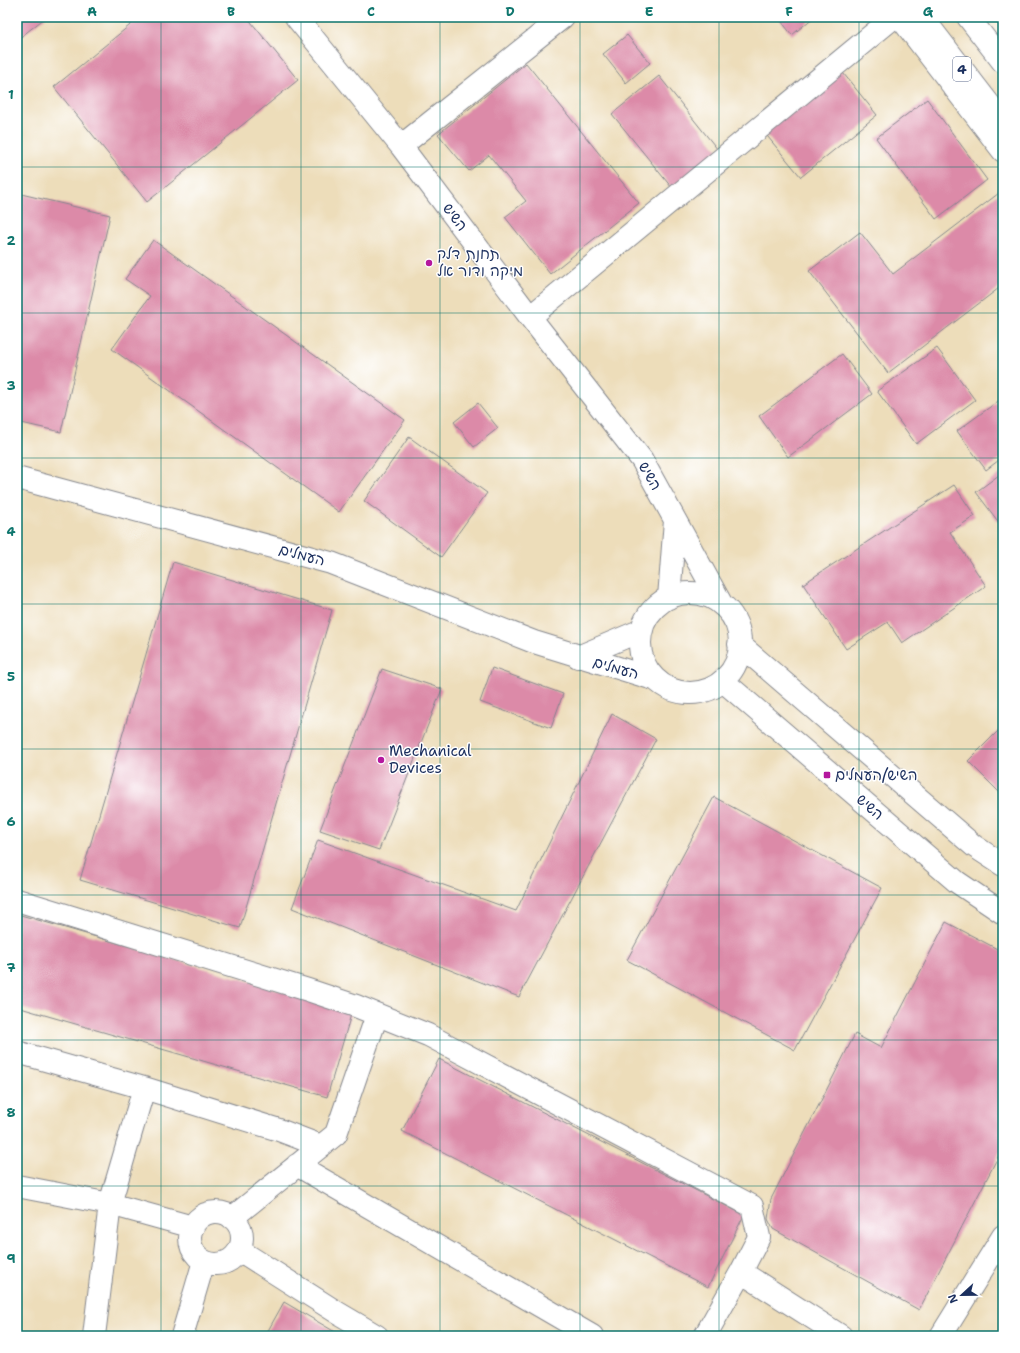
<svg xmlns="http://www.w3.org/2000/svg" width="1020" height="1353" font-family="'Shantell Sans','Playpen Sans Hebrew',sans-serif">
	<style>
		.building { fill: #dc8aa8 }
		.lines { fill: none; stroke-linecap: round; stroke-linejoin: round }
		.minor-casing { stroke: #84868c; stroke-width: 24 }
		.highway-casing { stroke: #84868c; stroke-width: 24 }
		.minor { stroke: #fff; stroke-width: 22 }
		.highway { stroke: #fff; stroke-width: 22 }
		.grid { fill: none; stroke: #0f766e; stroke-width: 1; stroke-opacity: 0.55 }
		.poi-dot { fill: #b5179e; stroke: #fff; stroke-width: 1.5 }
		.labels { text-anchor: middle; stroke-width: 3; stroke-linejoin: round; paint-order: stroke }
		.shield { fill: #fff; stroke: #5f6d8e; stroke-width: 1 }
		.shield-label { font-size: 14px; font-weight: bold; fill: #1b2f5e }
		.street-label { font-size: 15px; fill: #1b2f5e; stroke: #fff }
		.poi-label { font-size: 15px; fill: #1b2f5e; stroke: #fff; text-anchor: start }
		.neatline { fill: none; stroke: #0f766e; stroke-width: 1.5 }
		.grid-label { font-size: 13px; text-anchor: middle; font-weight: bold; fill: #0f766e }
	</style>
	<rect width="100%" height="100%" fill="#fff"/>
	<filter id="ink" filterUnits="userSpaceOnUse"><feTurbulence type="fractalNoise" baseFrequency=".025" numOctaves="2"/><feDisplacementMap in="SourceGraphic" scale="8" xChannelSelector="R" yChannelSelector="G"/><feConvolveMatrix kernelMatrix="1 2 1 2 8 2 1 2 1" color-interpolation-filters="sRGB"/></filter>
	<filter id="wash" filterUnits="userSpaceOnUse"><feTurbulence type="fractalNoise" baseFrequency=".012" numOctaves="4" result="noise"/><feDisplacementMap in="SourceGraphic" scale="16" xChannelSelector="R" yChannelSelector="G"/><feGaussianBlur stdDeviation="0.9" result="paint"/><feColorMatrix in="noise" values="0 0 0 0 0 0 0 0 0 0 0 0 0 0 0 0 0 1.4 0 .05"/><feComposite in="paint" operator="in"/></filter>
	<g filter="url(#wash)">
		<rect width="100%" height="100%" fill="#edddba"/>
		<g id="blocks">
			<path class="building" d="M17,17h29l-29,23z
				M140,17h107l51,63 -151,122 -93,-115z
				M778,17h36l-22,18z
				M627,35l23,28 -24,20 -23,-29z
				M526,63l113,140 -89,71 -45,-57 21,-16 -37,-46 -20,16 -31,-37z
				M839,68l38,47 -76,62 -38,-46z
				M659,76l59,74 -46,38 -60,-74z
				M927,99l60,81 -51,39 -60,-81z
				M1003,190v95l-115,88 -79,-102 51,-39 33,42z
				M17,193l93,22 -49,217 -44,-10z
				M153,240l252,180 -66,92 -227,-163 38,-53 -25,-17z
				M937,348l38,52 -59,44 -39,-53z
				M842,354l30,40 -84,63 -29,-41z
				M1001,399l2,2v56l-17,13 -29,-39z
				M478,403l20,25 -24,19 -20,-25z
				M409,437l78,56 -46,64 -77,-56z
				M1003,472v56l-27,-36z
				M954,485l21,31 -25,16 36,54 -84,57 -14,-21 -42,27 -43,-65z
				M173,562l159,48 -92,318 -160,-48z
				M492,668l71,26 -12,34 -71,-26z
				M382,669l60,20 -63,161 -59,-20z
				M612,714l44,25 -137,258 -227,-89 26,-68 198,71z
				M1003,726v70l-35,-35z
				M714,797l168,91 -87,162 -168,-90z
				M17,914l335,97 -25,86 -310,-90z
				M946,922l57,30v202l-3,-1 -81,157 -146,-81 -5,-10 3,-20 84,-165 26,14z
				M439,1059l305,156 -36,72 -306,-156z
				M284,1302l58,34h-77z"/>
		</g>
	</g>
	<g filter="url(#ink)">
		<use href="#blocks" fill-opacity="0" stroke="#84868c" stroke-width="1"/>
		<g class="lines">
			<g class="minor-casing">
				<path id="minor" d="M296,17l105,129 129,171 112,143 80,145
					M900,17l103,134
					M968,17l35,45
					M401,146l162,-129
					M530,317l364,-300
					M17,478l314,85 203,79 120,37
					M640 643a50 50 0 1 1 100 0a50 50 0 1 1-100 0Z
					M669,598l6,-78
					M739,644l235,202 29,19
					M578,657l64,-27
					M723,681l234,201 46,31
					M17,900l291,90 48,16 72,29 324,171 7,31 -18,35
					M17,1052l127,36
					M297,1165l295,171
					M17,1186l93,18 83,23
					M190 1238a26 26 0 1 1 52 0a26 26 0 1 1-52 0Z
					M232,1218l104,-84 41,-119
					M239,1250l99,63 39,23
					M94,1336l16,-132 34,-116 135,42 42,16
					M182,1336l22,-75
					M705,1336l36,-64 100,64
					M941,1336l62,-100"/>
			</g>
			<g class="highway-casing">
				<path id="highway" d="M922,17l81,105"/>
			</g>
			<use href="#minor" class="minor"/>
			<use href="#highway" class="highway"/>
		</g>
	</g>
	<path class="grid" d="M161,17v1319M301,17v1319M440,17v1319M580,17v1319M719,17v1319M859,17v1319M17,167h986M17,313h986M17,458h986M17,604h986M17,749h986M17,895h986M17,1040h986M17,1186h986"/>
	<g class="poi-dot">
		<circle cx="429" cy="263" r="4"/>
		<circle cx="381" cy="760" r="4"/>
		<rect x="823" y="771" width="8" height="8" rx="2"/>
	</g>
	<g class="labels">
		<rect class="shield" x="953" y="57" width="18" height="24" rx="3"/>
		<g class="shield-label">
			<text x="962" y="74">4</text>
		</g>
		<g class="street-label">
			<text transform="translate(455 217) rotate(53)" y="5">השיש</text>
			<text transform="translate(650 476) rotate(60)" y="5">השיש</text>
			<text transform="translate(302 555) rotate(15)" y="5">העמלים</text>
			<text transform="translate(616 668) rotate(16)" y="5">העמלים</text>
			<text transform="translate(870 807) rotate(41)" y="5">השיש</text>
		</g>
		<g class="poi-label">
			<text x="437" y="259">תחנת דלק<tspan x="437" dy="17">מיקה ודור אל</tspan></text>
			<text x="389" y="756">Mechanical<tspan x="389" dy="17">Devices</tspan></text>
			<text x="835" y="780">השיש/העמלים</text>
		</g>
	</g>
	<rect width="1020" height="1353" fill="none" stroke="#fff" stroke-width="44"/>
	<g transform="translate(962 1295) rotate(248)" stroke="#ffffff" stroke-width="3" paint-order="stroke">
	<path d="M0-3L7 15L0 10L-7 15Z" fill="#1b2f5e"/>
	<text y="-6" font-size="11" font-weight="bold" text-anchor="middle" fill="#1b2f5e">N</text>
	</g>
	<rect x="22" y="22" width="976" height="1309" class="neatline"/>
	<g class="grid-label">
		<text x="92" y="16">A</text>
		<text x="231" y="16">B</text>
		<text x="371" y="16">C</text>
		<text x="510" y="16">D</text>
		<text x="649" y="16">E</text>
		<text x="789" y="16">F</text>
		<text x="928" y="16">G</text>
		<text x="11" y="99">1</text>
		<text x="11" y="245">2</text>
		<text x="11" y="390">3</text>
		<text x="11" y="536">4</text>
		<text x="11" y="681">5</text>
		<text x="11" y="826">6</text>
		<text x="11" y="972">7</text>
		<text x="11" y="1117">8</text>
		<text x="11" y="1263">9</text>
	</g>
</svg>
